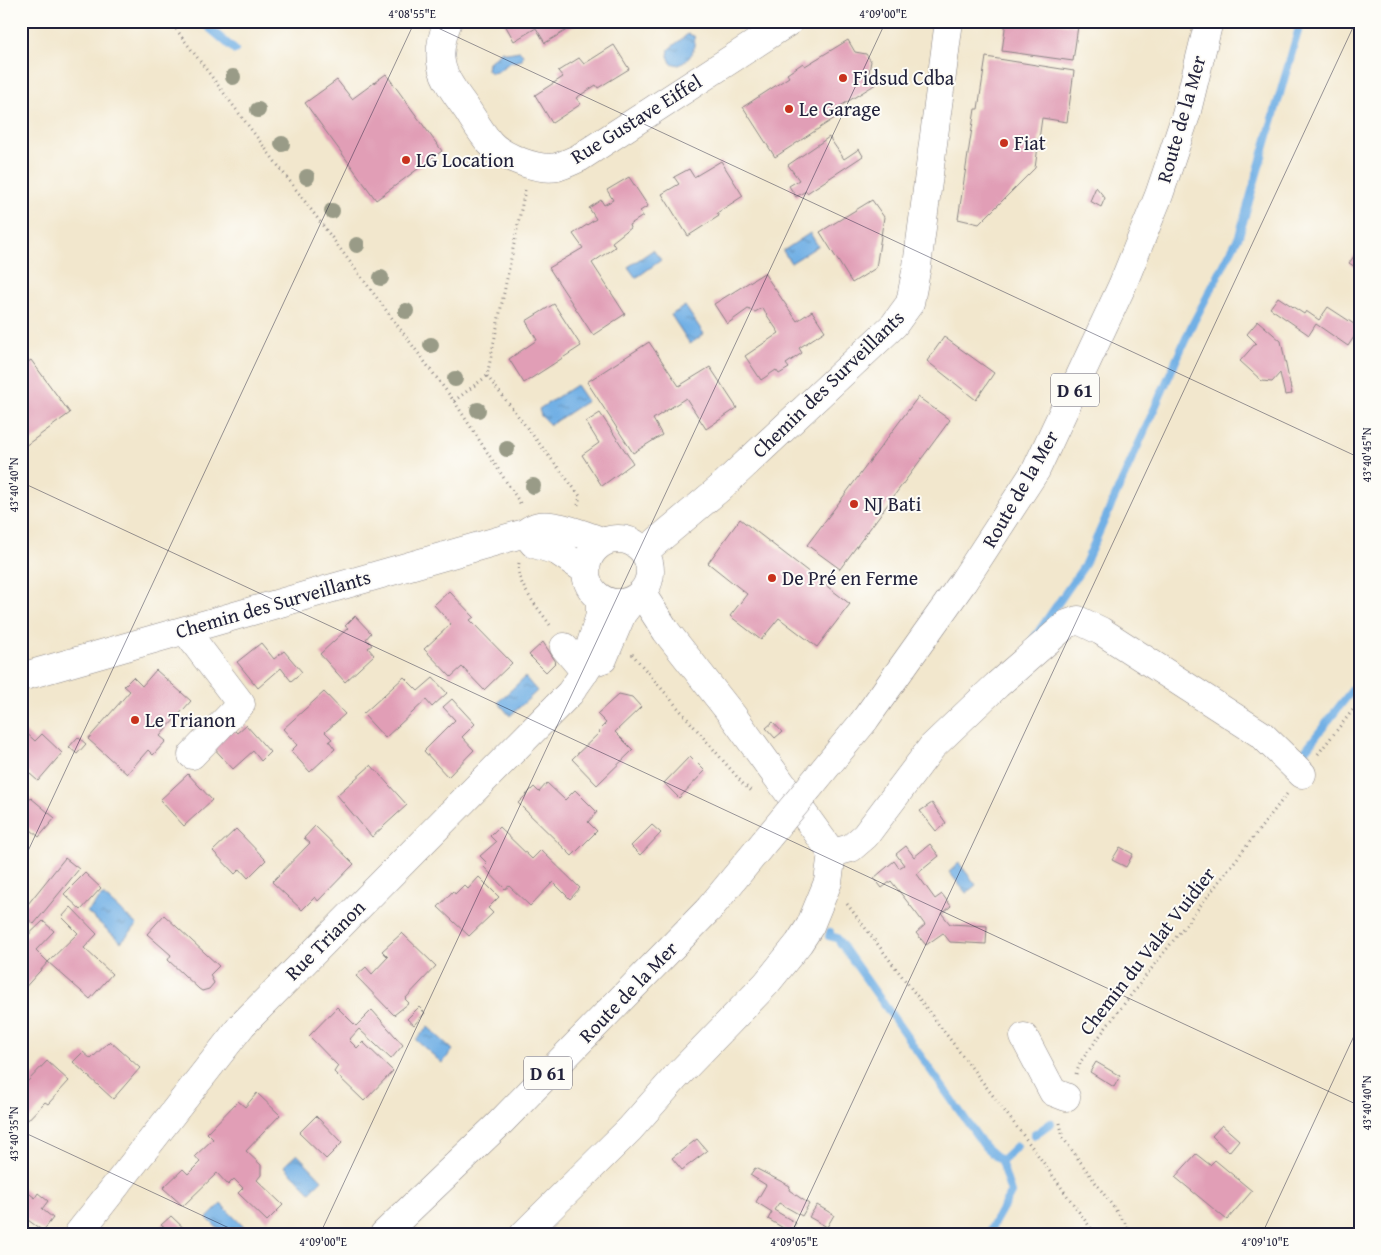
<svg xmlns="http://www.w3.org/2000/svg" width="1381" height="1255" font-family="'Gentium Book Plus',serif">
	<style>
		.water { fill: url(#water-ripples); stroke: #4a6990 }
		.lines { fill: none; stroke-linecap: round; stroke-linejoin: round }
		.stream { stroke: #72b0e5; stroke-width: 8 }
		.building { fill: #e19eb6 }
		.minor-casing { stroke: #8a8484; stroke-width: 29 }
		.major-casing { stroke: #8a8484; stroke-width: 29 }
		.path { stroke: #8a8484; stroke-width: 3; stroke-dasharray: 1 4; stroke-linecap: butt }
		.minor { stroke: #fff; stroke-width: 28 }
		.major { stroke: #fff; stroke-width: 28 }
		.major-bridge-casing { stroke: #8a8484; stroke-width: 29; stroke-linecap: butt }
		.major-bridge { stroke: #fff; stroke-width: 28 }
		.tree { fill: #999b87 }
		.ticks { fill: none; stroke: #22223b; stroke-width: 1; stroke-opacity: 0.45 }
		.poi-dot { fill: #c8321e; stroke: #fdfcf7; stroke-width: 2 }
		.labels { text-anchor: middle; stroke-width: 4; stroke-linejoin: round; paint-order: stroke }
		.shield { fill: #fdfcf7; stroke: #646373; stroke-width: 1 }
		.shield-label { font-size: 19px; font-weight: bold; fill: #22223b }
		.poi-label { font-size: 20px; fill: #22223b; stroke: #fdfcf7; text-anchor: start }
		.street-label { font-size: 20px; fill: #22223b; stroke: #fdfcf7 }
		.neatline { fill: none; stroke: #22223b; stroke-width: 2 }
		.ticks-label { font-size: 12px; text-anchor: middle; fill: #22223b }
	</style>
	<defs>
		<pattern id="water-ripples" width="26" height="14" patternUnits="userSpaceOnUse" patternTransform="scale(1.25)"><rect width="26" height="14" fill="#72b0e5"/><path d="M2 4q2-2 4 0t4 0M15 11q2-2 4 0t4 0" fill="none" stroke="#5d8fbb"/></pattern>
	</defs>
	<rect width="100%" height="100%" fill="#fdfcf7"/>
	<filter id="ink" filterUnits="userSpaceOnUse"><feTurbulence type="fractalNoise" baseFrequency=".02" numOctaves="2"/><feDisplacementMap in="SourceGraphic" scale="10" xChannelSelector="R" yChannelSelector="G"/><feConvolveMatrix kernelMatrix="1 2 1 2 8 2 1 2 1" color-interpolation-filters="sRGB"/></filter>
	<filter id="wash" filterUnits="userSpaceOnUse"><feTurbulence type="fractalNoise" baseFrequency=".0096" numOctaves="4" result="noise"/><feDisplacementMap in="SourceGraphic" scale="20" xChannelSelector="R" yChannelSelector="G"/><feGaussianBlur stdDeviation="1.12" result="paint"/><feColorMatrix in="noise" values="0 0 0 0 0 0 0 0 0 0 0 0 0 0 0 0 0 1.4 0 .05"/><feComposite in="paint" operator="in"/></filter>
	<g filter="url(#wash)">
		<rect width="100%" height="100%" fill="#f2e7cd"/>
		<path class="water" d="M688,34l6,2c3,13 -4,24 -15,29l-8,-2 -3,-7 1,-7z
			M502,51l5,2 13,-2 3,3 -1,6 -13,3 -12,9 -6,1 -4,-3 1,-7z
			M810,233l8,13 -27,17 -8,-12z
			M653,250l8,10 -25,18 -8,-11z
			M685,306l19,28 -14,10 -19,-29z
			M576,385l11,16 -37,24 -9,-9 -2,-7z
			M525,677l12,14 -27,25 -12,-14z
			M959,863l17,22 -10,8 -17,-21z
			M103,895l34,30 -16,17 -34,-30z
			M428,1027l25,23 -11,13 -26,-23z
			M297,1154l25,26 -12,12 -26,-26z
			M221,1204l26,26 -3,4h-21l-16,-16z"/>
		<g class="lines">
			<path class="stream" d="M201,21l34,29
				M1034,638l50,-72 107,-239 48,-91 62,-215
				M1303,753l57,-73
				M830,932l-1,4 8,2 148,209 16,14 10,32 -23,41
				M1034,1135l17,-12
				M1001,1161l16,-15"/>
		</g>
		<g id="blocks">
			<path class="building" d="M503,21h79l-37,22 -9,-15 -22,13z
				M1006,21h34l38,5 -5,35 -71,-10z
				M848,40l7,12 11,2 5,7 -2,11 7,12 -42,26 4,6 -63,41 -32,-50 46,-30 -2,-3 16,-11 2,3z
				M614,45l15,24 -31,19 -2,-3 -20,13 5,6 -29,19 -17,-28 28,-18 -5,-6 21,-13 5,6z
				M986,57l88,14 -7,51 -25,-4 -7,50 -56,56 -21,-5 17,-110h3z
				M386,74l56,77 -66,49 -71,-97 32,-23 15,19z
				M829,137l15,22 15,-10 4,7 -56,37 -1,-2 -10,6 -7,-11 10,-6 -11,-15z
				M721,161l22,35 -26,17 2,3 -31,20 -26,-42 17,-10 -5,-7 15,-8 5,8z
				M629,177l19,29 -8,5 3,5 -14,9 1,3 -18,14 3,5 -23,16 33,51 -32,21 -44,-67 34,-20 -10,-14 23,-15 -7,-11 12,-8 3,5 9,-5 -6,-10z
				M1096,187l9,11 -4,9 -11,-6z
				M872,200l12,17 -8,51 -24,15 -32,-51z
				M1358,251l2,1v18l-11,-7z
				M764,273l33,48 15,-10 13,20 -26,17 3,5 -16,11 3,4 -10,6 -3,-4 -15,10 -16,-24 34,-23 -17,-25 -7,4 -7,-3 -21,15 -13,-20z
				M1278,297l26,17 2,-3 13,9 9,-13 32,21 -12,18 -32,-22 -7,11 -39,-27z
				M554,304l27,42 -57,37 -15,-24 28,-19 -11,-19z
				M1258,321l23,20 11,53 -7,1 -5,-22 -8,9 -10,-1 -22,-20 16,-18 -9,-9z
				M944,337l50,36 -18,27 -49,-39z
				M649,342l30,44 31,-19 27,41 -31,21 -20,-31 -33,21 9,16 -29,18 -46,-71z
				M31,360l39,53 -49,36v-82z
				M918,397l32,23 -110,149 -33,-24z
				M600,413l33,50 -31,23 -20,-31 17,-12 -13,-21z
				M740,519l110,85 -33,43 -38,-29 -18,22 -31,-24 17,-22 -39,-31z
				M449,591l25,26 -4,3 42,43 -28,27 -22,-23 -11,10 -27,-28 27,-25 -17,-19z
				M355,616l16,17 -5,6 6,6 -4,3 6,7 -29,27 -25,-28 28,-26 -3,-2z
				M543,642l13,20 -10,10 -17,-17z
				M261,643l13,16 10,-8 18,21 -11,9 -10,-13 -23,20 -21,-26z
				M156,670l35,31 -31,35 6,5 -13,14 -5,-5 -21,24 -39,-35 42,-48 -6,-5 9,-9 9,9z
				M404,677l14,14 15,-13 14,15 -15,14 -6,-7 -41,38 -22,-24z
				M324,692l21,22 -20,18 7,7 -3,2 6,8 -25,23 -19,-21 6,-6 -14,-16z
				M619,694l13,3 9,10 -26,25 18,18 -36,35 -25,-26 28,-27 -2,-1 8,-8 -9,-9z
				M452,699l23,25 -13,13 12,13 -26,27 -24,-26 31,-31 -12,-13z
				M773,722l9,10 -7,6 -9,-10z
				M246,725l24,27 -9,9 -8,-10 -20,18 -22,-24 20,-18 6,6z
				M21,728l14,13 7,-7 20,19 -24,28 -17,-15z
				M78,737l8,7 -9,10 -8,-7z
				M690,756l15,15 -26,27 -15,-15z
				M371,765l36,40 -35,32 -35,-42z
				M188,774l24,26 -28,26 -24,-26z
				M547,783l18,17 10,-10 22,22 -9,10 9,9 -25,25 -54,-53 16,-16 5,5z
				M31,798l24,20 -16,19 -18,-16v-11z
				M932,803l14,20 -10,8 -16,-20z
				M652,825l9,8 -21,22 -9,-9z
				M315,826l39,38 -36,37 -3,-4 -13,13 -30,-28 38,-39 -6,-5z
				M499,827l33,32 9,-9 39,38 -10,11 -17,-17 -23,24 -21,-20 -4,3 -22,-23 4,-3 -7,-7 16,-14 -6,-6z
				M236,829l30,31 -18,18 -8,-9 -5,5 -22,-23z
				M930,844l9,12 -22,18 18,25 7,-5 9,12 -9,8 8,10 37,2 -1,18 -36,-2 -7,-9 -17,12 -10,-12 9,-8 -8,-11 -26,-33 -9,7 -8,-10 20,-17 5,7 5,-3 -8,-11 10,-8 8,11z
				M1120,847l13,7 -7,13 -14,-7z
				M65,858l14,11 -45,55 -13,-11v-14l7,5z
				M85,873l16,15 -20,22 -17,-16z
				M479,877l20,20 -11,11 5,5 -24,23 -31,-29 15,-16 2,3 9,-9 4,4z
				M71,907l26,27 -13,14 28,26 -22,25 -42,-37 30,-29 -16,-16z
				M164,915l55,51 -9,9 4,8 -5,6 -7,2 -3,-2 -31,-29 3,-5 -24,-21z
				M43,921l11,10 -18,19 12,12 -27,30v-50z
				M402,933l34,33 -31,33 4,4 -15,12 -38,-39 10,-9 6,7 16,-17 -6,-6z
				M337,1007l19,19 16,-16 31,35 -12,14 -32,-30 -10,11 8,8 6,-6 30,29 -29,30 -30,-29 4,-6 -29,-30z
				M419,1007l6,6 -11,12 -7,-6z
				M110,1041l30,27 -27,31 -40,-37 10,-10 8,7z
				M47,1061l22,20 -21,23 -3,-2 -24,25v-48l5,4z
				M1096,1062l24,14 -6,11 -24,-15z
				M257,1093l23,22 -34,36 15,14v10l-4,5 26,25 -16,16 -29,-28 5,-5 -9,-9 -6,6 -11,-12 -34,33 -20,-18 20,-19 5,5 12,-12 -5,-6 18,-17 -6,-6 31,-32 7,6z
				M316,1116l26,27 -16,16 -27,-26z
				M1222,1125l17,15 -10,12 -17,-16z
				M697,1139l10,12 -25,19 -10,-12z
				M1196,1154l14,11 5,-5 37,31 -25,29 -52,-43z
				M755,1168l35,18 -1,4 20,14 -7,12 -23,-13 -5,7 22,13 -6,9 -22,-13 4,-7 -16,-10 10,-17 -16,-10z
				M21,1187l14,11 3,-5 10,8 -6,8 11,9 -10,13 -22,-16z
				M817,1205l17,10 -7,12 -18,-10z
				M171,1216l19,18h-26l3,-4 -6,-5z"/>
		</g>
	</g>
	<g filter="url(#ink)">
		<use href="#blocks" fill-opacity="0" stroke="#8a8484" stroke-width="1"/>
		<g class="lines">
			<g class="minor-casing">
				<path id="minor" d="M448,21c-17,43 -4,56 20,90 7,11 14,23 22,32 13,14 48,28 67,24 7,-2 15,-6 22,-9l211,-137
					M525,533l9,11 23,7 28,19
					M586 571a32 32 0 1 1 64 0a32 32 0 1 1-64 0Z
					M644,552l75,-63 175,-164 16,-22 7,-37 32,-245
					M185,630l56,74 -49,51
					M564,647l21,25
					M591,663l-3,-10 12,-38v-16
					M21,677l504,-144c4,-3 9,-6 14,-7 16,-3 49,10 65,16
					M832,853l19,-5 14,-12 67,-89 65,-62 70,-61 11,-4 23,11 161,104 40,39
					M1024,1037l29,55 13,5
					M78,1234l164,-209 328,-332 21,-30 12,-4 19,-45 10,-13
					M524,1234l106,-105 45,-51 91,-94 33,-41 11,-17 18,-44 4,-29 -99,-137 -67,-85 -24,-37"/>
			</g>
			<g class="major-casing">
				<path id="major" d="M864,721l99,-139 73,-112 86,-184 37,-91 27,-80 23,-94
					M384,1234l116,-111 209,-214"/>
			</g>
			<path class="path" d="M170,21l284,380 68,105
				M525,190l-38,186 93,120 -2,9
				M454,401l33,-25
				M519,563c-5,20 20,45 31,62
				M632,654l112,131 9,7
				M1318,754l42,-53
				M847,904l185,243 63,87
				M1076,1074l5,-13 26,-35 180,-232
				M1060,1123l3,15 70,96"/>
			<use href="#minor" class="minor"/>
			<use href="#major" class="major"/>
			<g class="major-bridge-casing">
				<path id="major-bridge" d="M709,909l155,-188"/>
			</g>
			<use href="#major-bridge" class="major-bridge"/>
		</g>
		<g class="tree">
			<circle cx="233" cy="77" r="8"/>
			<circle cx="258" cy="110" r="8"/>
			<circle cx="282" cy="144" r="8"/>
			<circle cx="307" cy="177" r="8"/>
			<circle cx="332" cy="211" r="8"/>
			<circle cx="357" cy="245" r="8"/>
			<circle cx="381" cy="278" r="8"/>
			<circle cx="406" cy="311" r="8"/>
			<circle cx="431" cy="345" r="8"/>
			<circle cx="455" cy="379" r="8"/>
			<circle cx="478" cy="410" r="8"/>
			<circle cx="507" cy="449" r="8"/>
			<circle cx="533" cy="486" r="8"/>
		</g>
	</g>
	<path class="ticks" d="M423,21l937,437M21,482l1339,624M21,866l394,-845M21,1131l221,103M320,1234l566,-1213M791,1234l565,-1213M1262,1234l98,-211"/>
	<g class="poi-dot">
		<circle cx="843" cy="78" r="5"/>
		<circle cx="789" cy="109" r="5"/>
		<circle cx="1004" cy="143" r="5"/>
		<circle cx="406" cy="160" r="5"/>
		<circle cx="854" cy="504" r="5"/>
		<circle cx="772" cy="578" r="5"/>
		<circle cx="135" cy="720" r="5"/>
	</g>
	<g class="labels">
		<g class="shield">
			<rect x="1051" y="373.5" width="48" height="33" rx="4"/>
			<rect x="524" y="1056.5" width="48" height="33" rx="4"/>
		</g>
		<g class="shield-label">
			<text x="1075" y="397">D 61</text>
			<text x="548" y="1080">D 61</text>
		</g>
		<g class="poi-label">
			<text x="853" y="85">Fidsud Cdba</text>
			<text x="799" y="116">Le Garage</text>
			<text x="1014" y="150">Fiat</text>
			<text x="416" y="167">LG Location</text>
			<text x="864" y="511">NJ Bati</text>
			<text x="782" y="585">De Pré en Ferme</text>
			<text x="145" y="727">Le Trianon</text>
		</g>
		<g class="street-label">
			<text transform="translate(636 119) rotate(-32)" y="7">Rue Gustave Eiffel</text>
			<text transform="translate(1181 119) rotate(-74)" y="7">Route de la Mer</text>
			<text transform="translate(828 384) rotate(-44)" y="7">Chemin des Surveillants</text>
			<text transform="translate(1020 489) rotate(-60)" y="7">Route de la Mer</text>
			<text transform="translate(273 604) rotate(-16)" y="7">Chemin des Surveillants</text>
			<text transform="translate(325 940) rotate(-45)" y="7">Rue Trianon</text>
			<text transform="translate(1147 951) rotate(-52)" y="7">Chemin du Valat Vuidier</text>
			<text transform="translate(628 992) rotate(-46)" y="7">Route de la Mer</text>
		</g>
	</g>
	<rect width="1381" height="1255" fill="none" stroke="#fdfcf7" stroke-width="55"/>
	<rect x="28" y="28" width="1326" height="1200" class="neatline"/>
	<g class="ticks-label">
		<text x="412" y="18">4°08'55"E</text>
		<text x="883" y="18">4°09'00"E</text>
		<text transform="translate(1367 455) rotate(-90)" y="4">43°40'45"N</text>
		<text transform="translate(14 485) rotate(-90)" y="4">43°40'40"N</text>
		<text transform="translate(1367 1103) rotate(-90)" y="4">43°40'40"N</text>
		<text transform="translate(14 1134) rotate(-90)" y="4">43°40'35"N</text>
		<text x="323" y="1246">4°09'00"E</text>
		<text x="794" y="1246">4°09'05"E</text>
		<text x="1265" y="1246">4°09'10"E</text>
	</g>
</svg>
